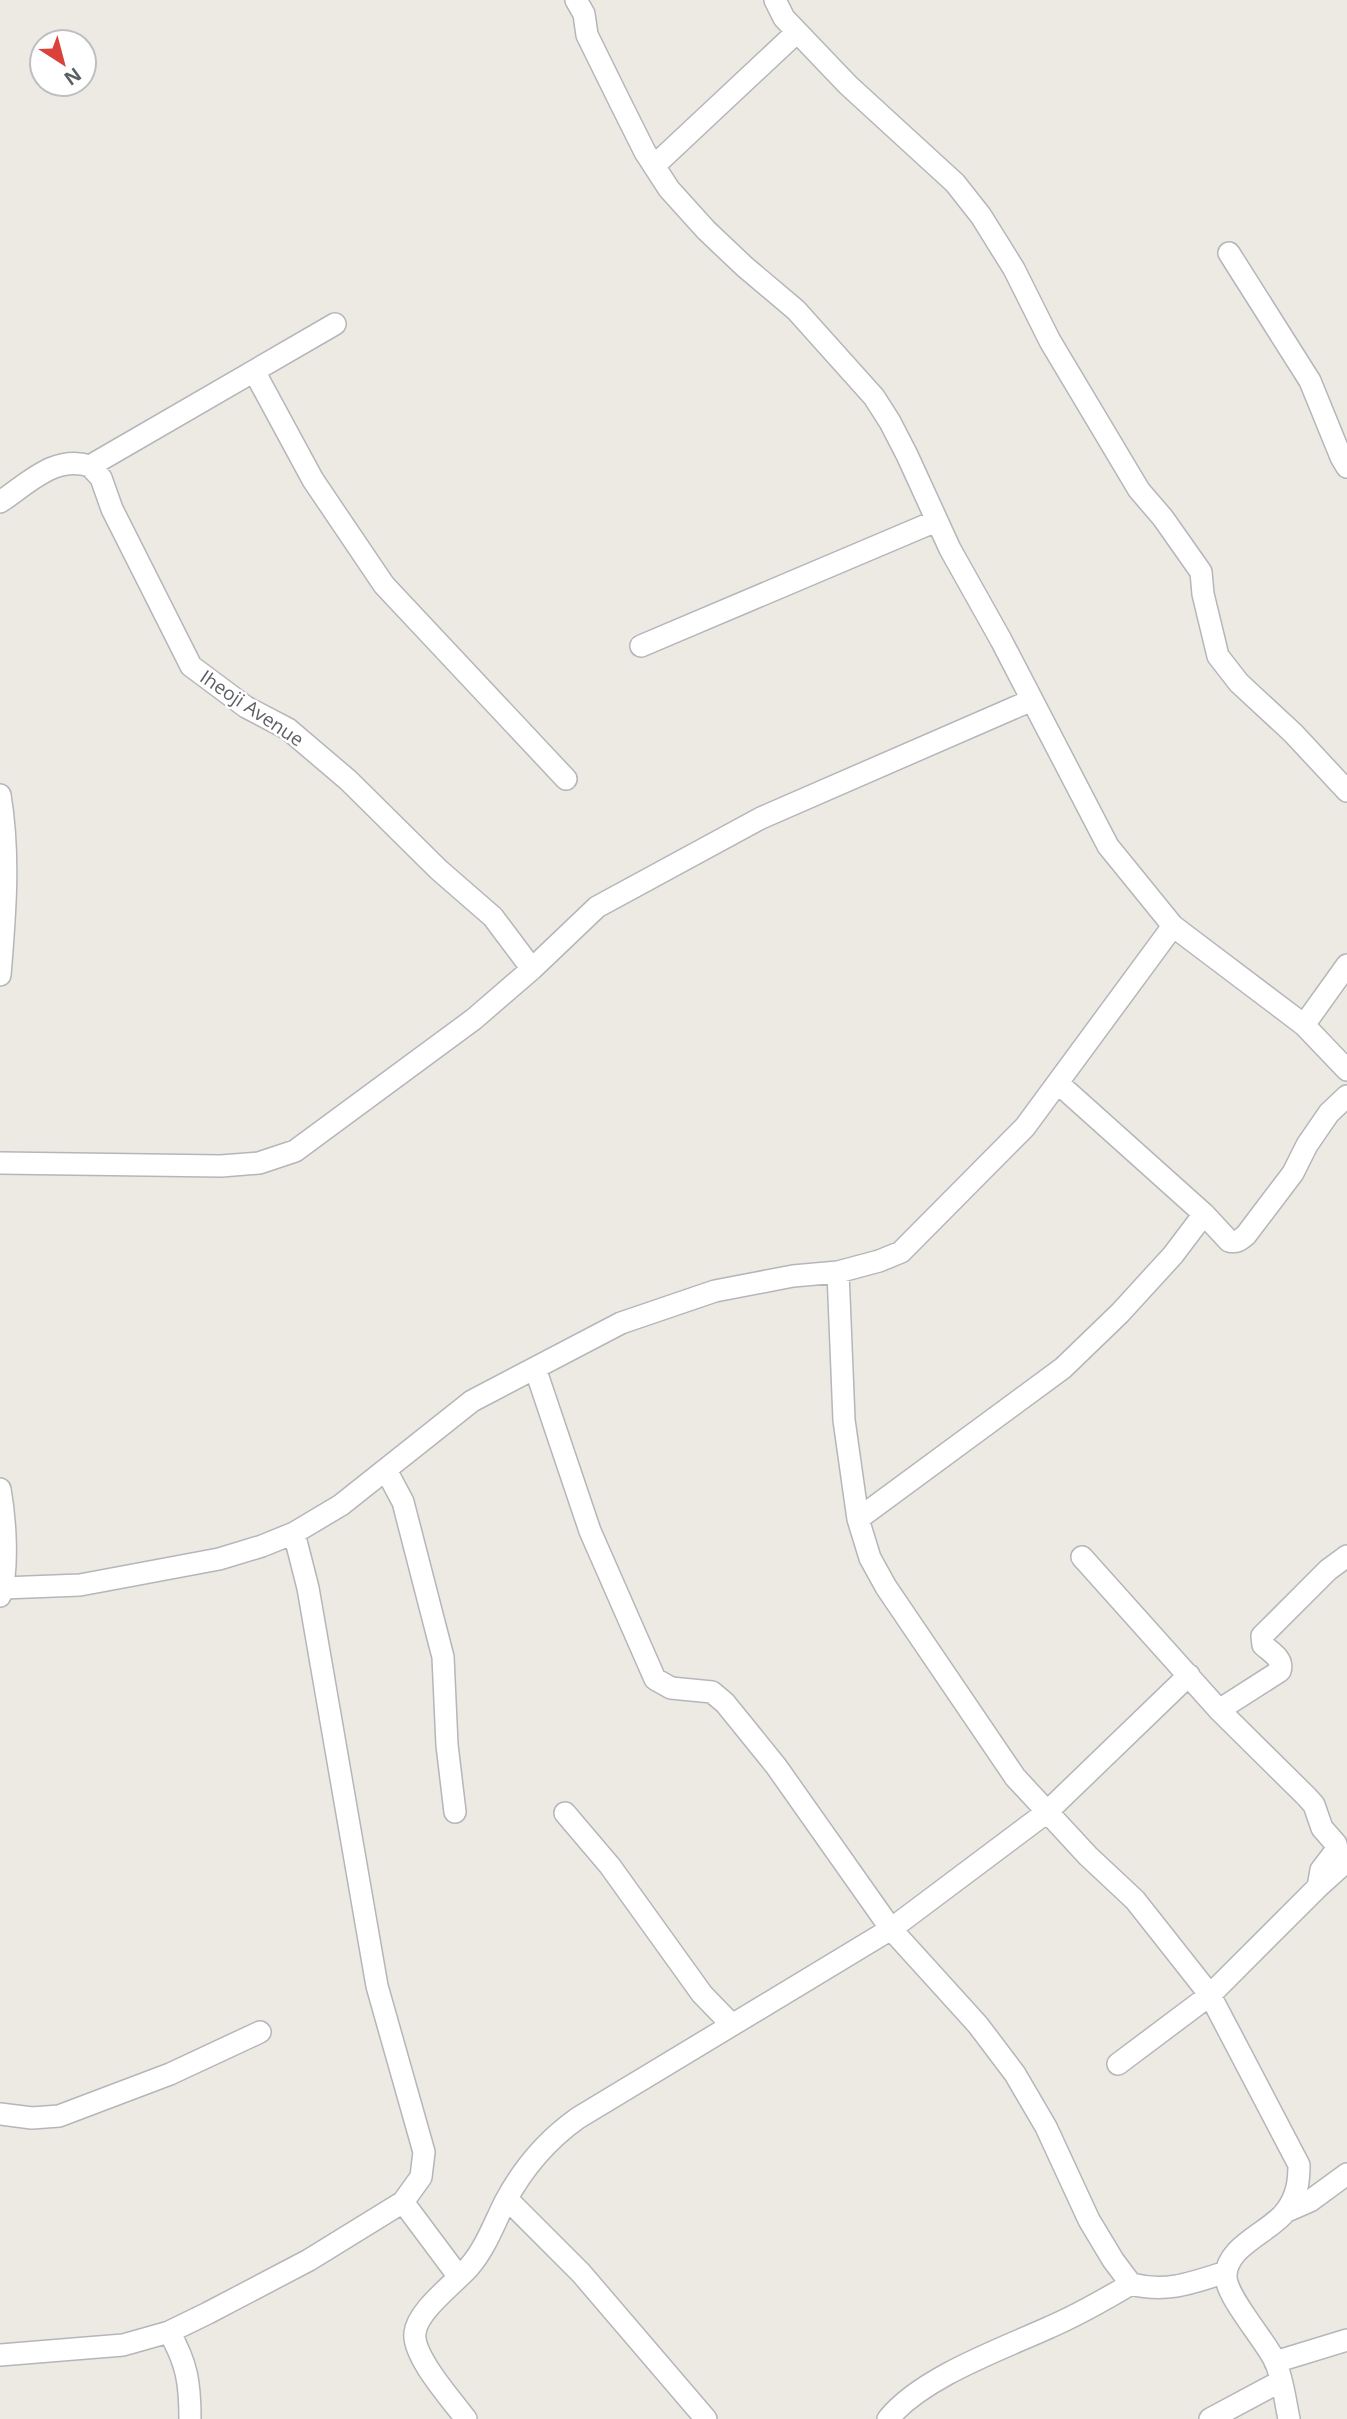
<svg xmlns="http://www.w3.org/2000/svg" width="1347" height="2419" font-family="'Open Sans',sans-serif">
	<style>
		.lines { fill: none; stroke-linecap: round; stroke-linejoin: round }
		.street-casing { stroke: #b4b6ba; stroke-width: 24 }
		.street { stroke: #fff; stroke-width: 21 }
		.labels { text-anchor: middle; stroke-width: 5; stroke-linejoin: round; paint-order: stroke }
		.street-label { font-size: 19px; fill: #5c5f63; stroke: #fff }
	</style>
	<rect width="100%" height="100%" fill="#edeae3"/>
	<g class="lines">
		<g class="street-casing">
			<path id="street" d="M576,0l8,14 3,21 33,67 25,50 24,37 37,41 39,37 51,43 78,87 16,25 17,33 43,94 51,91 107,206 65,80 131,99 43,45
				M775,0l9,18 64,67 107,98 26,33 33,53 36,72 89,149 24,28 38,54 2,22 15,62 21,27 54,50 54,58
				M654,166l143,-134
				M1229,253l81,128 31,76 6,10
				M254,371l59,109 71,105 182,194
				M90,466l11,12 11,31 79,157 55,41 42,22 60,51 91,90 54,47 39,52
				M0,502c29,-19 54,-47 90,-36l245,-142
				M641,646l295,-125
				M0,795c10,60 5,120 0,180
				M1304,1025l43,-60
				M1059,1084l145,130 25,27c8,2 11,-1 17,-6l47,-62 14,-28 22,-32 18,-17
				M0,1163l221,3 38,-3 36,-12 179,-132 58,-50 65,-62 164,-89 271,-118
				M838,1272l6,148 10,71 4,28 12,39 16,29 129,190 73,79 47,44 75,95 89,170c0,17 -2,31 -13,46 -15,21 -61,35 -60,66 1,21 39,63 49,84 8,18 10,39 14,58
				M535,1368l55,163 65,148 16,9 41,4 13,11 51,63 115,163 87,96 37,49 31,53 43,93 24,40 18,24c36,9 61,-1 95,-12
				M386,1470l17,32 40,155 4,88 8,67
				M0,1489c5,28 9,80 0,107
				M858,1519l205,-151 57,-55 53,-58 31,-41
				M1082,1557l137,153 88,87 7,8 8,23 14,16 1,5 -16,21 -3,17
				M3,1588l77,-3 139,-26 43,-13 32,-13 47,-28 131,-104 149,-78 94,-32 78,-15 45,-4 41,-11 22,-9 124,-125 148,-201
				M1219,1710l61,-39c4,-12 -9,-19 -17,-26l-1,-9 66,-66 19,-14
				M565,1813l45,53 92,128 30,31
				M1118,2064l92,-69 108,-108 29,-26
				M0,2114l32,4 27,-2 111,-42 90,-42
				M507,2199l74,74 125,146
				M403,2202l56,75
				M1285,2212l25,-11 37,-27
				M169,2332c18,31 21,51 21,87
				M0,2355l123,-10 46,-13 39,-19 101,-53 94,-58 18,-25 3,-25 -47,-166 -69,-398 -14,-55
				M1275,2362l72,-22
				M466,2419c-14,-19 -54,-63 -51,-86 2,-22 39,-49 54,-66 16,-18 25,-43 36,-65 18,-34 42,-62 73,-84l313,-189 156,-117 142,-137
				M888,2419c34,-42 114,-70 162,-92 28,-12 54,-27 81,-43
				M1210,2419l71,-38"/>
		</g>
		<use href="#street" class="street"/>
	</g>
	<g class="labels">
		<g class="street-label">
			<text transform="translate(252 708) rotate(34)" y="7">Iheoji Avenue</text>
		</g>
	</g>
	<g transform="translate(63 63) rotate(144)"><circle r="33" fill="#ffffff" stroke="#bebfc1" stroke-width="2"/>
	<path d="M0-5L12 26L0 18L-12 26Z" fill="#db413b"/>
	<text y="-10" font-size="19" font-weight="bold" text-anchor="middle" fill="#5c5f63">N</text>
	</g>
</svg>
